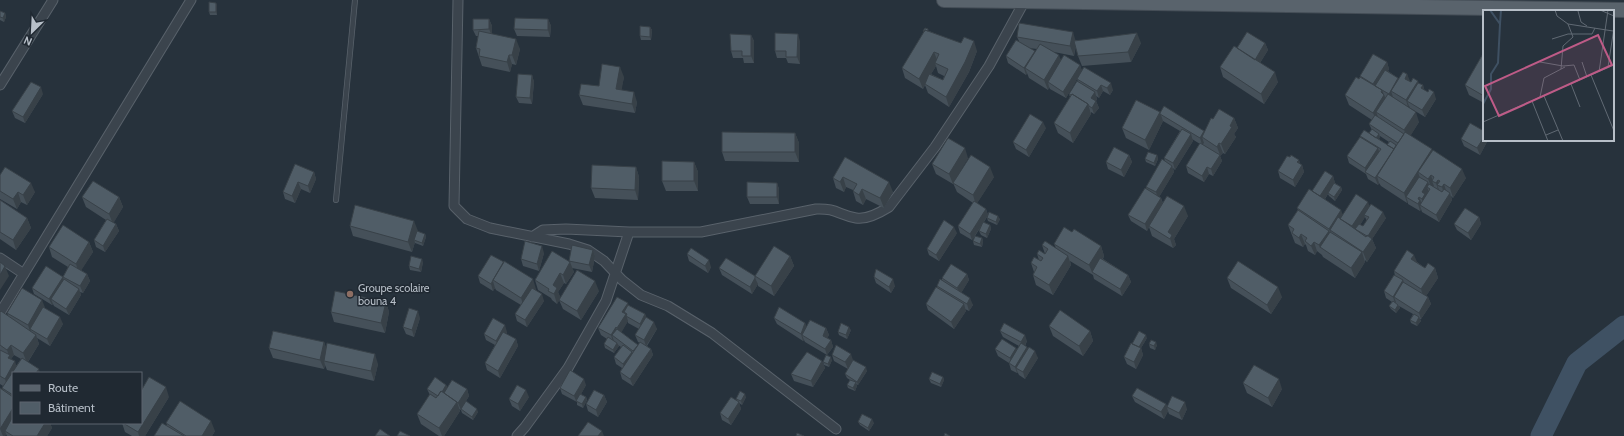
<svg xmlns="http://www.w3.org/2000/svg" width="1624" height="436" font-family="Cabin,sans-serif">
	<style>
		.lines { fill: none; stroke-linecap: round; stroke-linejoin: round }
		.river { stroke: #3f5163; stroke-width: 21 }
		.lane-casing { stroke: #59626b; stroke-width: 6 }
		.street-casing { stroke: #59626b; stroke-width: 11 }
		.primary-casing { stroke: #444d56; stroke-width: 16 }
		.lane { stroke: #3b444d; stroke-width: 4.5 }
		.street { stroke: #3b444d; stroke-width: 9 }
		.primary { stroke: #59636c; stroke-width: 14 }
		.wall { fill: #455059; fill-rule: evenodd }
		.shaded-wall { fill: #384148 }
		.building { fill: #505d67; stroke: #384148 }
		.education-dot { fill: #8d6e63; stroke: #202932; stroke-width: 1.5 }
		.labels { text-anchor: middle; stroke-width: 3; stroke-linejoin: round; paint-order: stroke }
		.poi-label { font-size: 11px; fill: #b7bfc8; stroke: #202932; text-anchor: start }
		.inset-river { fill: none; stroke: #3f5163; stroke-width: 2 }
		.inset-road { fill: none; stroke: #616a74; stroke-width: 1 }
		.view { fill: #be5b87; fill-opacity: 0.15; stroke: #be5b87; stroke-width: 2 }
		.inset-edge { fill: none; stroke: #b7bfc8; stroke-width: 2 }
	</style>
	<rect width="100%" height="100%" fill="#27323c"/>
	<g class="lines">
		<path class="river" d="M1541,436l36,-73 47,-37"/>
		<g class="lane-casing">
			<path id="lane" d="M336,200l19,-200"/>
		</g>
		<g class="street-casing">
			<path id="street" d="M458,0l-4,206 13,13 23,9 79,16 19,6 16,11 18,19 19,15 27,11 44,27 124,96
				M0,85l53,-85
				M532,237l11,-7 23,-1 63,3h72l115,-23c20,-1 23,6 40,9 10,2 25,-6 33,-11l46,-60 54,-81 35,-64
				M0,258l24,16
				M0,313l191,-313
				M517,436l8,-9 43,-59 38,-67 23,-69"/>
		</g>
		<g class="primary-casing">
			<path id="primary" d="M944,0l680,10"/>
		</g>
		<use href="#lane" class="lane"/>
		<use href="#street" class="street"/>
		<use href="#primary" class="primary"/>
	</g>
	<path class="wall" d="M216,3l1,3v9h-7l-1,-3z
		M0,11l5,2 1,4 -2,5 -4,-2z
		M489,19l3,7v8l28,15 -4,16 -4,-1 -2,8 -28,-6 -6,-18 2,-12h-2l-3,-6z
		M548,19l3,7 -1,11 -33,-1 -3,-7z
		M650,27l2,3 -1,10h-10l-1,-4z
		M923,31h6l48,20 -8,21 -20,35 -21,-14 -3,-8 -2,4 -18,-11 -3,-10 22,-35zM936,66l2,7 6,3 -1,4 -12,-6z
		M751,35l3,6v22h-10l-1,-5h-10l-2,-7z
		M1017,37l59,3 65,3 -10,19 -49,4 -4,-10 -2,-10 -2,10 -20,-4 7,8 19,5 2,6 31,19 -3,5 -7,-4 -4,7 -3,-2 1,3 -1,2 3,7 -5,6 -3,-2v2l-18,29 -15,-10 -4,-10 16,-26 -1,-3 9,-12 -1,-3 -11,19 -16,-9 -1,-2 -1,3 -19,-12 -2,-5 -1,2 -18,-12 -2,-7 13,-15zM1029,48l8,1 -2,4z
		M800,41v23l-12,-1 -2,-5h-9l-2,-7z
		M1265,43l3,7 -8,13 18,19 -14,22 -41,-27 -3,-10 17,-19z
		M1484,52v51l-15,-8 -4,-10z
		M1387,62l2,7 -1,2 11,8 8,-5 2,7 2,1 7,-1v2l5,2 1,5 12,9 -11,18 -15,-9 -1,-2 -1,1 -14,-9 -1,-1 26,25 -9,14 22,15 34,27 -13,20 -2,-2 1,4 -13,22 -17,-10 -1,-3 -1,2 -12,-7v-2l-1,1 -26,-17 -2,-3 -1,2 -10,-6 -2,-5 -17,-11 -2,-7 13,-19v-1l9,-3 3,-3 -3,-6 3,-4 -23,-15 -4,-10 15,-18v-1zM1380,136l9,6 -2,3 -8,-6 1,-2z
		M532,75l2,7 -2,22 -13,-1 -3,-6z
		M624,77l-3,13 16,12 -2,11 -52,-8 -4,-10 20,-9z
		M43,94l-18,29 -10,-5 -3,-7z
		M1160,112v1l45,18 8,-12 21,-1 4,10 -4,6 2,3 -11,17 -2,-1 -3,3 2,5 -9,15 -4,-2 -5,8 -16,-9 -2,-7 14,-22 -8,-5 1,2 -18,29 -2,-2 1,4 -15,25 2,1 2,5 25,13 -14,23 2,6 -3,3 -21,-12 -3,-9 -2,4 -16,-10 -3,-6 18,-26v-2l19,-26 -1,-3 16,-27 -17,-10 -14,29 -23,-12 -4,-10z
		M1046,128l-17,29 -13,-8 -3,-7z
		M795,133l4,10v19l-74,-1 -3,-9z
		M1461,139l23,1h4l-8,15 -16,-9z
		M1129,155l3,7 -8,15 -16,-8 -2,-7z
		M1157,155l1,4 -3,7 -9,-4 -1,-3z
		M845,157l48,35 -9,16 -18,-9 -3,6 -7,-4 -3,-10v-1l-7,-3 -2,5 -8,-4 -3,-10z
		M1290,157l9,3 1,4 2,1 2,7 -9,15 -15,-9 -2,-7z
		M968,158l-13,21 39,-2 -17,26 9,6 2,6 12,4 -3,6 -9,-4 -1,-3v-1l-3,5 6,3 1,4 -4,9 -6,-3 -2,-4 3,-6 -7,11 7,2 1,3 -1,6 -8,-2 -1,-4 1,-4 -2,3 -12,-7 -2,-7 15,-23 -16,-11 -4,-9v1l-17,-10 -4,-10z
		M694,162l4,10v19h-32l-4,-10z
		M636,167l3,10 -1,23 -43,-2 -4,-10z
		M314,172l2,7 -6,14 -9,-4 -6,14 -10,-4 -2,-7z
		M0,175l35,17 -8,13 -6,-3 -4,7 -17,-10z
		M1333,176l2,7 6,4 1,3 -7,11 -6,-5 -1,-2 -3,5 18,16 27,-9 16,12 -14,21 4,9 -9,14 -2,-2v2l-10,16 -32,-21 -1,-2 -5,-4 -2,4 -7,-4 -2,-6 -1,-1 -2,3 -8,-4 -7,-18 10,-15 -1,-2 15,-17zM1365,217l2,4 -4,5 -3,-1z
		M777,183l2,6v15h-29l-3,-7z
		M82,197h37l4,10 -10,16 3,1 3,7 -14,21 -9,-5 -2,-7 12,-20 -20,-13z
		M0,200l27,18 4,10 -15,22 -16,-11z
		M1479,217l2,7 -10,16 -14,-10 -3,-6z
		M350,226l75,8 1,3 -3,9 -8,-3v-1l-3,10 -59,-16z
		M1072,232l29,14 3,10 -1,3 25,16 3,7 -9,14 -28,-17 -1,-4 -23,-14 1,4 -18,30 -17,-10 -3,-10 1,-3 -3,-9 8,-3 -2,-6h8l-3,-9 14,3 -2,-4z
		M957,233l-18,28 -10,-6 -2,-6z
		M89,242l4,10 -12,18 6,4 3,7 -7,12 -3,-1 1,3 -12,20 -15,-9 -1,-2 -1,1 -18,-11 -2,-6 31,-11 1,2 -1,-2 5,-10 -16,-10 -3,-10z
		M593,250l2,6 -3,16 -20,-4 2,4 -8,12 -2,-1 -6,9 2,5 39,-6 -18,29 -18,-11 -4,-9 -2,4 -5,-4 -1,-2 -13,-8 -3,-10z
		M544,253l-5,18 -16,-5 -2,-7z
		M687,254l24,13 -3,6 -19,-12z
		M790,256l4,10 -20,30 -16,-10v-2l-6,10 -30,-19 -3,-7 36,8z
		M423,262l-2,10 -11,-2 -1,-4z
		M1417,262l8,6h10l3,10 -12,18 2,1 3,7 -10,15h-1l1,2 -4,5 -6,-3 -1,-3 3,-6 -14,-8 1,2 -4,5 -5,-4 -2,-3 3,-4 -6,-4 -2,-7 11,-15 -1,-5z
		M967,274l2,6 -8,13 12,12 -4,6 -4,-2 1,2 -12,18 -26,-19 -2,-6 11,-17v-1l5,-5v-3z
		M478,276l58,13 -1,1 9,11 -17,26 -10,-6 -2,-7 6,-9 -25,-15 -1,-2 -2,3 -13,-8z
		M874,277l21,9 -4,7 -15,-10z
		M1227,278l55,19 -11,17 -40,-26z
		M386,302l3,10 -4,21 -51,-11 -3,-10z
		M628,305l17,9 1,3 11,12 -10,17 4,3 2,6 -20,31 -11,-7 -2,-7 2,-4 -6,-4 -2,-7 7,-10 -3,-2 1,1 -5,7 -9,-5 -1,-4 3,-5 -6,-4 -3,-7zM628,321v2l11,6 -4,6 3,7 2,1 -2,2 -17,-13z
		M46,309l17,15 -13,22 -13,-8 2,6 -11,18 -15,11v50l8,1 -1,-1h30l2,5 -5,8h-40l-1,-2 -1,2h-5v-48l4,3 -2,-3 1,-2 -3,-2v-72l8,4 -1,-3zM14,355l7,4 -5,7 -5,-7z
		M420,318l-6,19 -8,-3 -3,-7z
		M774,318l31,5 1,4 20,1 3,7 -2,3 4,2 2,7 -6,8 -22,-13 -1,-2 -1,1 -26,-17z
		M1049,326l41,5 3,10 -10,15 -30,-20z
		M851,330l-4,9 -8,-4 -1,-3z
		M1000,331l27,10 -2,5 2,1 1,2 10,9 -13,21 -6,-4 -1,-2h-1l-6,-3 -2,-7 -11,-7 -3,-7 21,-1 1,2 2,-4 -16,-9z
		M507,332l-1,2 10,5 2,7 -18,32 -13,-8 -2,-7 10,-18 -9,-5 -2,-6z
		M1147,338l-6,10 2,7 -7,14 -9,-5 -3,-7 8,-13z
		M324,342l2,6 52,16 -4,17 -47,-11 -2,-5 -1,4 -51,-11 -4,-10z
		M1149,344l8,1 -2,5 -5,-2z
		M832,355l21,5 14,11 -9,14 -2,-1 1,2 -2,5 -7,-3 -1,-3 3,-5 -3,-2 -2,-4 7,-12 -4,7 -14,-8z
		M832,360l-3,7 -5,-2 -1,-3z
		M822,361l3,7 -12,19 -19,-6 -3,-7z
		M943,377l1,3 -3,7 -10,-4 -2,-4z
		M1243,383l39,6 -10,18 -25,-14z
		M446,385l1,2 20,2 2,7 -3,5 12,11 -5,8 -11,-7 -1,-3 -2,-1 1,2 -16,25h-5l-18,-12 -4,-10 13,-19 -3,-6z
		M586,385l-5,9 5,3 1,3 -4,8 -6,-3v-3l-15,-8 -2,-6z
		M604,395l3,7 -9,15 -10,-6 -2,-7z
		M1132,396l34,8 1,3 20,2 -5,11 -13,-6 -1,-3 -4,8 -29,-17z
		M169,397l-24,39h-13l-7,-4 -3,-9h19z
		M529,397l-9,14 -8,-5 -3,-7z
		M746,397l-4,8 -3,-2 2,6 -10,16 -9,-5 -2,-7 17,-12 -1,-2z
		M858,422l16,1 -5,8 -9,-6z
		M166,423l49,8 -3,5h-58l13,-11z"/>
	<path class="shaded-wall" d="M216,3l1,3v9l-1,-3z
		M5,13l1,4 -2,5 -1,-4z
		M489,19l3,7v10l-3,-7z
		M548,19l3,7 -1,11 -2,-7z
		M650,27l2,3 -1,10 -1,-3z
		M1073,32l3,10 -2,14 -4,-10z
		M1137,33l4,10 -10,19 -3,-10z
		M798,34l2,7v23l-3,-7z
		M751,35l3,6v22l-3,-7z
		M516,39l4,10 -4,16 -4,-10z
		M974,41l3,10 -8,21 -20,35 -3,-10z
		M1265,43l3,7 -10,16 -3,-6z
		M1035,51l2,7 -12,10 2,5 -1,2 -2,-7z
		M934,52l4,10 -3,1 1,3 -11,18v1l-2,4 -4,-10z
		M509,55l3,9 -2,8 -3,-10z
		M1059,55l4,10 -15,17 1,5 -1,3 -4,-10z
		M1387,62l2,7 -13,22 -3,-7z
		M1080,65l2,6 -16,27 -3,-6z
		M620,67l4,10 -4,22 -4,-10z
		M1275,72l3,10 -14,22 -3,-10z
		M1407,74l3,7 -3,4 -2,-6z
		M532,75l2,7 -2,22 -2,-6z
		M1398,78l3,6 -10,7 2,6 -2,4 -2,-7z
		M1418,81l2,6 -13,14 2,5 -1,1 -2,-7z
		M1111,83l2,7 -3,5 -3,-7z
		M1101,85l2,6 -4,7 -2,-7z
		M1423,85l2,7 -4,-4z
		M41,87l2,7 -18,29 -2,-6z
		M1382,90l6,14 -12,8 3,7 -2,3 -4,-9z
		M634,92l3,10 -2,11 -3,-9z
		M1095,92l2,7 -3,6 -3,-7z
		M1434,92l2,7 -11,18 -3,-7z
		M1096,101l3,7 -5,6 -2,-6z
		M1088,104l3,10 -18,29 -3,-10z
		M1160,112l3,9 -14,29 -4,-10z
		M1416,112l3,10 -11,18 -4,-10z
		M1234,118l4,10 -4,6 2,3 -11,17 -4,-10z
		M1043,122l3,6 -17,29 -3,-7z
		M1204,131l3,6h-5l2,6 -2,2 -2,-7z
		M795,133l4,10v19l-4,-10z
		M1191,134l2,7 -18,29 -2,-7z
		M1379,134l1,3 -3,5 -1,-4z
		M1484,137v3h4l-8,15 -3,-7z
		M1219,143l4,10 -3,3 2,5 -9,15 -2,-7 9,-14 -3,-8z
		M965,148l3,10 -15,26 -4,-10z
		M1378,148l2,7 -14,18 -1,-5z
		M1432,149l3,10 -17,13 3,9 -15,16 2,5 -1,1 -3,-10z
		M1129,155l3,7 -8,15 -3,-7z
		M1157,155l1,4 -3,7 -1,-3z
		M1299,160l2,6 1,-1 2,7 -9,15 -2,-7 4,-18z
		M694,162l4,10v19l-4,-10z
		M1172,166l2,6 -16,27 -2,-7z
		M636,167l3,10 -1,23 -3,-10z
		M990,167l4,10 -18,28 -3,-10z
		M1207,167l2,7 -5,8 -2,-6z
		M1462,169l4,9 -13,20 -3,-10z
		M314,172l2,7 -6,14 -2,-7z
		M1431,175l2,7 -1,-1 2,5 -2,3 -4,-10z
		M1333,176l2,7 -13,20 -2,-7z
		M1377,176l2,7 -1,2 -3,-7z
		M843,177l3,10 -2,5 -4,-10z
		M1438,180l2,7 -3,-2 3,7 -1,1 -3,-10z
		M298,182l3,7 -6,14 -3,-7z
		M889,182l4,10 -9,16 -4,-10z
		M1428,182l3,7 -4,-2 2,5 -5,14 -2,-7v-7z
		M31,183l4,9 -8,13 -4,-10z
		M777,183l2,6v15l-2,-7z
		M1444,184l3,10 -2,3 -3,-10z
		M1341,187l1,3 -7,11 -1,-4z
		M862,189l4,10 -3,6 -4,-10z
		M18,192l3,10 -4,7 -4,-10z
		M1450,193l2,7 -13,22 -3,-7z
		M119,197l4,10 -10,17 -4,-10z
		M1419,197l4,10 -3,-2 1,4 -1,2 -2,-7v-5z
		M1161,198l2,7 -14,21v1l-2,4 -2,-7z
		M1368,202l3,7 -7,6 1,2 -8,13 -2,-1 1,2 -1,2 -3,-7z
		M1184,206l4,10 -14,23 2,6 -3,3 -5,-16z
		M986,209l2,6 -16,25 -2,-6z
		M1341,210l4,10 -15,10 3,8h-1l-3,-9z
		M1383,212l3,6 -14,21 4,9 -9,14 -4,-10 5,-16z
		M998,216l2,3 -3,6 -1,-3z
		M1479,217l2,7 -10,16 -3,-7z
		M27,218l4,10 -15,22 -3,-10z
		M414,221l4,10 -4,9 1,2 -3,10 -4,-10z
		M116,224l3,7 -14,21 -2,-6z
		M990,225l1,4 -4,9 -1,-4z
		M954,227l3,6 -18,28 -3,-6z
		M1329,231l4,9 -13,8 -1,-3z
		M425,234l1,3 -3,9 -1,-3z
		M1301,234l4,10 -2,3 -4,-9z
		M982,238l1,3 -1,6 -2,-3z
		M89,242l4,10 -14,22 -3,-10z
		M1314,242l3,9 -2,4 -4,-9z
		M542,246l2,7 -5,18 -2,-7z
		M1101,246l3,10 -10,17 -2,-1 -3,-7z
		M593,250l2,6 -3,16 -3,-7z
		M1362,252l3,10 -10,16 -4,-10z
		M1414,255l4,9 -7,-5z
		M790,256l4,10 -20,30 -3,-10z
		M1068,256l3,9 -18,30 -4,-10z
		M422,259l1,3 -2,10 -2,-3z
		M709,260l2,7 -3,6 -3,-7z
		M570,262l4,10 -8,12 -3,-9z
		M5,266l4,10 -9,14v-15z
		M1435,268l3,10 -14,21 -3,-10z
		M560,273l4,10 -6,9 3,6 -4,6 -3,-10 -1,-9z
		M87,274l3,7 -7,12 -3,-7z
		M967,274l2,6 -9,15 -3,-7z
		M1128,275l3,7 -9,14 -2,-7z
		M63,277l2,6 -14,16 2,5 -1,1 -3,-6z
		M755,278l3,6 -6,10 -2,-7z
		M533,279l3,10 -12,18 -3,-9z
		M893,279l2,7 -4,7 -2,-6z
		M1403,280l2,7 -11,10 2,5 -1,1 -2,-6z
		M493,281l2,7 -2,3 -2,-7z
		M595,281l4,10 -18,29 -4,-9z
		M1278,287l4,10 -11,17 -4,-9z
		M79,289l2,6 -12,20 -3,-6z
		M542,294l2,7 -17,26 -2,-7z
		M1428,297l3,7 -10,15 -2,-6z
		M970,298l3,7 -4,6 -2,-7z
		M42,300l4,10 -16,19 2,5 -1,1 -3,-10z
		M386,302l3,10 -4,21 -4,-10z
		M628,303l2,7 -6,2 1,3 1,-1 2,7 -8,14 -3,-7 5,-16z
		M964,304l2,7 -12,18 -3,-7z
		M1398,305l2,3 -4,5 -1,-3z
		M418,311l2,7 -6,19 -2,-7z
		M645,314l3,7 -6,9 -2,-6z
		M60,317l3,7 -13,22 -3,-7z
		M1419,317l2,4 -4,5 -1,-3z
		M654,322l3,7 -11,17 -2,-6z
		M805,323l3,7 -6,5 2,5 -1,1 -2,-7z
		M505,325l2,7 -8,15 -3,-6z
		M616,327l2,7 -6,1 2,6 -1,1 -2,-7z
		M849,327l2,3 -4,9 -1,-4z
		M826,328l3,7 -4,8 -2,-7z
		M1090,331l3,10 -10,15 -4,-10z
		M36,335l3,9 -12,19 -4,-10z
		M1025,335l2,6 -4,8 -2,-7z
		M1146,335l1,3 -6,10 2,7 -7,14 -2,-7 4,-14z
		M516,339l2,7 -18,32 -2,-7z
		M831,340l2,7 -6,8 -2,-6z
		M324,342l4,10 -4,9 1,4 -1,4 -4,-9z
		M1156,342l1,3 -2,5 -1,-4z
		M617,343l2,3 -5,7 -1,-3z
		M11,345l3,10 -3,4 2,5 2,-3 3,10 -10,18 -3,-10 3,-21 1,-2 -2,-6z
		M1027,347l2,7 -13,14 2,5h-1l-2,-6z
		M1016,348l2,7 -6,10 -2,-7z
		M651,349l2,6 -20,31 -3,-7z
		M1035,351l3,7 -13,21 -2,-7z
		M632,352l2,6 -9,12 -2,-6z
		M375,354l3,10 -4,17 -3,-10z
		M851,354l2,6 -5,9 -3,-7z
		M831,357l1,3 -3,7 -1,-3z
		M822,361l3,7 -12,19 -2,-6z
		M866,367l1,4 -9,14 -1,-3z
		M39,369l1,4h-4z
		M943,377l1,3 -3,7 -1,-3z
		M584,379l2,6 -9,17 -1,-1 1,2 -3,-7z
		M1279,379l3,10 -10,18 -4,-9z
		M856,382l1,4 -2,5 -2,-3z
		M446,385l3,6 -10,6z
		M166,387l3,10 -24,39h-6l-1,-4z
		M467,389l2,7 -8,14 -3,-7z
		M526,390l3,7 -9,14 -2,-7z
		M745,394l1,3 -4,8 -1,-4z
		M604,395l3,7 -9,15 -2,-7z
		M586,397l1,3 -4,8 -1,-4z
		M457,402l3,9 -16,25h-2l-3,-8z
		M739,402l2,7 -10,16 -3,-6z
		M1185,402l2,7 -5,11 -3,-7z
		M1166,404l2,7 -4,8 -3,-7z
		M13,408v15l-8,8 1,3 -1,2h-2l-3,-7z
		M477,409l1,3 -5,8 -1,-3z
		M872,419l2,4 -5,8 -1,-3z
		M211,421l4,10 -3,5h-10z
		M45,423h5l2,5 -5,8h-10z
		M602,431l2,5h-6z"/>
	<path class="building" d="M209,2l7,1v9h-7z
		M0,11l5,2 -2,5 -3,-1z
		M515,18l33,1v11l-34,-1z
		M473,19h16v10l-16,1z
		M1019,23l54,9 -3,14 -53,-9z
		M640,26l10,1v10l-10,-1z
		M925,28l3,1v2l-3,-1 -1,2 -1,-1z
		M925,30l36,13 3,-6 10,4 -9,21 -19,35 -21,-13 4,-10 14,6 5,-11 -13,-6 4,-9 -5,-2 -15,27 -17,-11z
		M479,31l37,8 -4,16h-3l-2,7 -28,-6 1,-7 -4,-1z
		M1247,32l18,11 -10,17 -18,-12z
		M775,33l23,1 -1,23h-11v-6h-11z
		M1137,33l-9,19 -50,4 -4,-15z
		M730,34l21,1v21h-9v-5h-11z
		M1016,40l19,11 -11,17 -18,-12z
		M1040,44l19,11 -15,25 -19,-12z
		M1234,46l41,26 -14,22 -41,-27z
		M1484,52v44l-19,-11z
		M1373,54l14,8 -14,22 -13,-8z
		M1064,55l16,10 -17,27 -15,-10z
		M602,64l18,3 -4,22 18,3 -2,12 -53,-9 2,-11 18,2z
		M1084,67l27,16 -4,5 -6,-3 -4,6 -20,-12z
		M1385,70l13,8 -9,16 -14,-8z
		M1403,72l4,2 -2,5 6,3 2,-4 5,3 -12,19 -15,-9z
		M518,74l14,1 -2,23 -14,-1z
		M1356,77l3,2 1,-2 22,13 -1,2 3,3 -11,18 -28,-18z
		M1077,81l18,11 -4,6 5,3 -4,7 -3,-2 -1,-2 -16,-10 -1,1 -2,-1z
		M31,82l10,5 -18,30 -11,-6z
		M1418,83l5,2 -2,3 7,4 1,-3 5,3 -12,18 -15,-9z
		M1072,94l16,10 -18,29 -16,-10z
		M1388,94l28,18 -12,18 -28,-18z
		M1136,100l24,12 -15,28 -23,-12z
		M1164,106l40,25 -4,7 -40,-24v-1z
		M1219,109l15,9 -4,8 2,1 -11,17 -2,-1 -2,4 -15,-10 9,-19 2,1z
		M1030,114l13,8 -17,28 -13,-8z
		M1375,115l29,19 -6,9 -29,-19z
		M1470,123l14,8v6l-7,11 -16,-9z
		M1182,129l9,5 -18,29 -9,-5z
		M1372,129l7,5 -3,4 -7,-5z
		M1364,130l30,19 -19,29 -10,-6 16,-23 -21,-13z
		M722,132l73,1v19h-73z
		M1405,132l27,17 -28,44 -27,-17z
		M1360,137l18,11 -13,20 -18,-12z
		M948,138l17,10 -16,26 -17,-10z
		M1390,141l6,4 -2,4 -7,-4z
		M1200,143l20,12 -9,14 -4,-2 -5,9 -16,-10z
		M1114,147l15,8 -8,15 -15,-8z
		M1433,150l29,19 -12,19 -6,-4 -2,3 -5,-2 3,-4 -2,-1 -2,3 -4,-2 2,-4 -3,-2 -3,4 -10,-7z
		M1148,152l9,3 -3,8 -9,-4z
		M971,155l19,12 -17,28 -20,-12z
		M1291,155l8,5 -2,2 5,3 -9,15 -15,-9 9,-15 3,1z
		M845,157l44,25 -9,16 -18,-9 -3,6 -6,-4 4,-7 -14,-7 -3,5 -7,-4z
		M1162,159l10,7 -16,26 -10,-5z
		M662,161l32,1v19h-32z
		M295,164l19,8 -6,14 -10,-4 -6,14 -9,-4z
		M592,165l44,2 -1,23 -44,-2z
		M5,167l26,16 -8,12 -5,-3 -5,7 -13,-8v-16z
		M1325,171l8,5 -13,20 -8,-5z
		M1419,177l9,5 -6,10 3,2 -3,5 -3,-2 -1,2 2,1 -2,4 -12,-7z
		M93,181l26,16 -10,17 -27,-17z
		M747,182l30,1v14h-30z
		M1334,183l7,4 -7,10 -6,-4z
		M1429,184l13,8 2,-3 6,4 -14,22 -16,-10 10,-16 -3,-2z
		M1145,188l16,10 -16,26 -17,-9z
		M1309,189l32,21 -12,19 -32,-21z
		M1356,194l12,8 -16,24 -12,-7z
		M1167,196l17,10 -16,26 4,3 -2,4 -21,-13z
		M0,200l27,18 -14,22 -13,-8z
		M974,201l12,8 -16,25 -12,-8z
		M1371,204l12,8 -15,24h-1l-12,-7 4,-5 4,2 6,-9 -5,-2z
		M355,205l59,16 -6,21 -58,-16z
		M1465,208l14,9 -11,16 -14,-9z
		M1298,210l31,21 -10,14 -5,-3 -3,4 -6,-5 2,-3 -6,-4 -2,4 -7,-5 2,-4 -6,-4z
		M989,212l9,4 -2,6 -9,-4z
		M1338,217l28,20 1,-2 5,4 -9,13 -33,-22z
		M107,219l9,5 -13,22 -9,-6z
		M944,220l10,7 -18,28 -9,-6z
		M983,222l7,3 -4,9 -7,-3z
		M63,225l26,17 -13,22 -27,-17z
		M1064,227l8,5 2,-3 27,17 -12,19 -35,-21z
		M417,231l8,3 -3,9 -8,-3z
		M1330,232l32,20 -11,16 -31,-21z
		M975,236l7,2 -2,6 -7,-3z
		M525,241l17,5 -5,18 -16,-5z
		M1045,241l23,15 -19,29 -16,-10 4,-8 -6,-4 3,-6 7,4 2,-3 -6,-4 2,-4 6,4 3,-5 -6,-4z
		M572,245l21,5 -4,15 -20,-4z
		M774,246l16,10 -19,30 -16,-10z
		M691,248l18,12 -4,6 -18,-12z
		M1407,250l7,5 -3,4 14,9 3,-5 7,5 -14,21 -27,-18z
		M552,251l18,11 -7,13 -3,-2 -7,12 4,3 -3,6 -6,-3 1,-2 -14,-9z
		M491,255l13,7 -11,18 -2,4 -13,-8z
		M411,256l11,3 -3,10 -10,-3z
		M726,258l29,18v2l-5,9 -31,-19z
		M1100,258l28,17 -8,14 -28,-17z
		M504,261l29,18 -12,19 -28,-18z
		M1238,261l40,26 -11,18 -40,-27z
		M0,262l5,4 -5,9z
		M70,264l17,10 -7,12 -17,-9z
		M951,264l16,10 -10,14 -15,-10z
		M46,266l17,11 -14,22 -17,-11z
		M876,269l17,10 -4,8 -15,-10z
		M577,270l18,11 -18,30 -18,-11z
		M1394,275l9,5 -10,17 -9,-6z
		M64,279l15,10 -13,20 -15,-10z
		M940,279l30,19 -3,6 -30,-18z
		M1403,282l25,15 -9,16 -25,-16z
		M936,287l28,17 -13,18 -25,-18z
		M22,288l20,12 -14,25 -21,-12z
		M532,288l10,6 -17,26 -10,-6z
		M335,291l51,11 -5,21 -50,-11z
		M617,297l11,6 -6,9 4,2 -9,14 -1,-1 -5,8 -13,-7z
		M1393,301l5,4 -3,5 -6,-4z
		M628,305l17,9 -5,10 -14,-8 1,-2 -3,-2z
		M43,307l17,10 -13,22 -17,-10z
		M779,307l26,16 -4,11 -27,-16z
		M409,308l9,3 -6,19 -9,-3z
		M1060,310l30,21 -11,15 -30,-20z
		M1,311l35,24 -13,18 -12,-8 -4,5 -7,-5v-33z
		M1414,314l5,3 -3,6 -6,-3z
		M646,317l8,5 -10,18 -9,-5z
		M493,318l12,7 -9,16 -12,-7z
		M810,320l16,8 -3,8 8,4 -6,9 -23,-14z
		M841,323l8,4 -3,8 -8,-3z
		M1004,323l21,12 -4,7 -21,-11z
		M617,329l21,16 -5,6 -21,-16z
		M273,331l51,11 -4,18 -51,-12z
		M1139,331l7,4 -7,12 -7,-3z
		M503,332l13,7 -18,32 -13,-8z
		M608,337l9,6 -4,7 -9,-6z
		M1002,339l14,9 -6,10 -15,-9z
		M1151,340l5,2 -2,4 -5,-2z
		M640,342l11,7 -21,30 -10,-7z
		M327,343l48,11 -4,17 -47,-10z
		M1021,343l6,4 -12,20 -6,-4z
		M1131,343l10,5 -7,14 -10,-5z
		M623,345l9,7 -9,12 -9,-7z
		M836,345l15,9 -6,8 -13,-7z
		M1029,347l6,4 -12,21 -7,-4z
		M0,350l10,5 -2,3 7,3 -10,18 -5,-3z
		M807,352l15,9 -11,20 -20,-7z
		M826,355l5,2 -3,7 -5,-2z
		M22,358l17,11 -3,4h-23v22l-11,-7z
		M853,360l13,7 -9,15 -12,-8z
		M1254,365l25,14 -11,19 -25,-15z
		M570,370l14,9 -10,17 -14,-8z
		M932,372l11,5 -3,7 -11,-5z
		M149,377l17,10 -28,45 -15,-9h18v-32z
		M435,377l11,8 -4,7 -1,-1 -3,5 -11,-7z
		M452,380l15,9 -9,14 -14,-10z
		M850,380l6,2 -3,6 -6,-3z
		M517,385l9,5 -8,14 -9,-5z
		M0,388l13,9v11l-13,21z
		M1137,388l29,16 -5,8 -29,-16z
		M594,390l10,5 -8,15 -10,-6z
		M441,391l16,11 -18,26 -22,-14 13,-20 6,4z
		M740,391l5,3 -4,7 -5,-2z
		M580,394l6,3 -4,7 -6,-3z
		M1172,396l13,6 -6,11 -12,-6z
		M731,397l8,5 -11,17 -8,-6z
		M180,401l31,20 -9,15h-16l-20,-13z
		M466,401l11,8 -5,8 -11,-8z
		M862,414l10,5 -4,9 -10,-6z
		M12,418l1,1v4h7l1,1 1,-1h23l-8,13h-24l-8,-5z
		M588,422l14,9 -4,5h-20z
		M162,423l22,13h-30z
		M380,429l10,7h-15z
		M400,431l10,5h-13z
		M797,433l7,3h-8z
		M945,433l5,3h-6z"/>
	<circle class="education-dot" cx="350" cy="294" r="4"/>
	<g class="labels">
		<g class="poi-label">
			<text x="358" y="292">Groupe scolaire<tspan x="358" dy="13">bouna 4</tspan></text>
		</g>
	</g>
	<g transform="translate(1483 10)">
		<rect width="131" height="131" fill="#27323c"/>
		<path class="inset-river" d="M17,14l1,-14M0,94l8,-15v-15l7,-11 2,-39 -10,-14"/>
		<path class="inset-road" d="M72,0l2,6 11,8 45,7M117,0l14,6M95,1l3,11 6,4M69,29l16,-5h24l3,-6M57,52l23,4 11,-1 6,15M99,52l5,15M125,57l6,-39M78,59l2,-23 10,-9 -5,-13M116,62l9,-62M108,65l23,56M88,74l9,23M61,86l19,45M57,87l4,-19 21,-11M49,91l16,40M0,112l131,-57M63,125l12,-5"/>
		<path class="view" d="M115,25l14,30 -113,51 -14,-30z"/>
		<rect width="131" height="131" class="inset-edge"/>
	</g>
	<rect x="12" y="372" width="130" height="52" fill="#202932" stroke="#5c656e"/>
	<rect x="20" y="385" width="20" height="6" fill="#59636c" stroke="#5c656e"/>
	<text x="48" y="392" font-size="12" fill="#b7bfc8">Route</text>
	<rect x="20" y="402" width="20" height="12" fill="#505d67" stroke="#5c656e"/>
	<text x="48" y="412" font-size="12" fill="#b7bfc8">Bâtiment</text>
	<g transform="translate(32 32) rotate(204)" stroke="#202932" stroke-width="3" paint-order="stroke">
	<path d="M0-3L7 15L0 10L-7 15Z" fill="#b7bfc8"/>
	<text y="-6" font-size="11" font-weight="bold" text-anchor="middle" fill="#b7bfc8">N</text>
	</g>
</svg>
